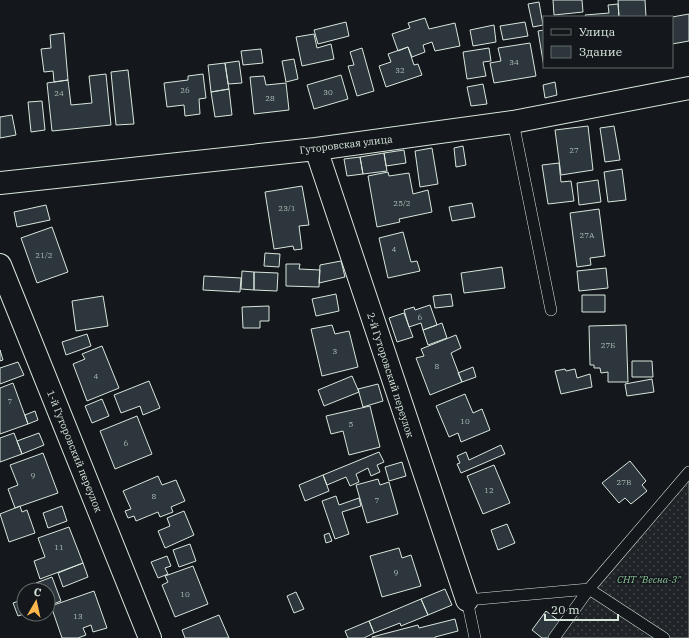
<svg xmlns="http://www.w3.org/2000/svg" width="689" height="638" font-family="'IBM Plex Serif',serif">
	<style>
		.grass { fill: url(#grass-dots); stroke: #939e99 }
		.building { fill: #2c363c; stroke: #d8e6dc }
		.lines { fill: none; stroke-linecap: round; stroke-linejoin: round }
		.lane-casing { stroke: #d8e6dc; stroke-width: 12 }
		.street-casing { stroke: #d8e6dc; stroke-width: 24 }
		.lane { stroke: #14181c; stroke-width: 11 }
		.street { stroke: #14181c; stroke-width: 22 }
		.labels { text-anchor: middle; stroke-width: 3; stroke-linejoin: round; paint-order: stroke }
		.number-label { font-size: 8px; fill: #adbab4 }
		.street-label { font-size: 10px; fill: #d8e6dc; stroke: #14181c }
		.park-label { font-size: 10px; font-style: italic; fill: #8ac095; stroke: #14181c }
	</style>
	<defs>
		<pattern id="grass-dots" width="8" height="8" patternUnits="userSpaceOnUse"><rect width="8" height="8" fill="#202428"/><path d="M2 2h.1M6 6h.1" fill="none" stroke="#404447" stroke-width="1.8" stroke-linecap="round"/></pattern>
	</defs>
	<rect width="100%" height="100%" fill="#14181c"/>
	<path class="grass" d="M689,469v169h-136z"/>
	<path class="building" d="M553,0h29l1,12 -29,3z
		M618,0h27l1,17h-27z
		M539,2l4,23 -10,2 -5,-23z
		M618,4l1,13h-33l-1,-2 24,-2 -1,-8z
		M689,14v27l-17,3v-27z
		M425,18l4,11 26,-6 5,23 -25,5 -3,-9 -9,3 2,7 -13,5 -4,-10 -10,4 -6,-17 18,-6 -2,-5z
		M346,22l3,14 -31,8 -4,-14z
		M525,22l3,14 -25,4 -3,-14z
		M494,25l2,17 -23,4 -3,-16z
		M544,30v37l-6,-36z
		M64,33l4,47 -14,2 -1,-11 -9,1 -3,-23 10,-1 -1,-13z
		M314,34l3,14 14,-4 3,15 -32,7 -6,-29z
		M530,43l6,33 -42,7 -4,-20 11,-2 -3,-13z
		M408,47l6,18 4,-1 4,11 -36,12 -7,-21 12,-4 -3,-8z
		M362,48l12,43 -17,5 -9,-30 6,-1 -4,-13z
		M489,48l2,13 -8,1 3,14 -19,3 -4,-27z
		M261,49l2,14 -20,2 -2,-14z
		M294,59l4,20 -12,3 -4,-21z
		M239,61l3,22 -14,1 -3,-21z
		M225,63l4,26 -18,3 -3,-27z
		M128,70l6,54 -18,1 -5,-53z
		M106,74l5,51 -59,6 -5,-48 21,-3 3,25 21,-2 -3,-27z
		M203,74l3,24 -7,1 1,15 -15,2 -1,-11 -17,2 -3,-24 24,-3v-4z
		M341,75l7,24 -34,10 -7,-24z
		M264,76l2,9 20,-2 3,27 -35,4 -4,-37z
		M555,82l2,13 -12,3 -2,-13z
		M483,84l4,20 -16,2 -4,-19z
		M229,89l3,26 -17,2 -4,-25z
		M42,101l3,29 -14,2 -3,-30z
		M12,115l4,20 -16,3v-21z
		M588,126l5,44 -32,5 -6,-45z
		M614,126l6,34 -15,2 -5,-34z
		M463,146l3,19 -10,2 -2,-19z
		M432,148l6,36 -18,3 -5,-36z
		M404,150l2,13 -20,3 -2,-13z
		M384,153l3,18 -24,3 -3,-17z
		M360,157l3,17 -16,2 -3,-17z
		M559,163l2,19 10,-1 3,20 -26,3 -6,-39z
		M622,169l4,31 -18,2 -4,-30z
		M388,172l1,4 20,-3 4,21 15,-4 4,22 -33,7 1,3 -23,5 -9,-51z
		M598,180l3,22 -22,3 -2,-22z
		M302,186l7,39 -10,1 3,23 -8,1 -1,-4 -19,3 -9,-57z
		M472,203l3,14 -23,4 -3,-14z
		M46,205l4,15 -33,7 -3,-15z
		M599,209l6,47 -15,2 1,7 -14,2 -7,-54z
		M52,227l16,45 -31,11 -16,-45z
		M403,232l8,30 6,-1 3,10 -32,7 -9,-40z
		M265,253l15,1 -1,13 -15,-1z
		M341,261l4,16 -26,6 1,-18z
		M286,264h14l-1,5 21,1 -1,17 -33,-1z
		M502,267l3,21 -41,5 -3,-20z
		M606,268l2,20 -29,3 -2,-20z
		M242,271l12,1v18l-13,-1z
		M254,272l24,1 -1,18 -23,-1z
		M204,276l37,2 -1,14 -37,-2z
		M336,294l3,17 -23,5 -4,-17z
		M451,294l2,12 -18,2 -2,-12z
		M582,295h23v17h-23z
		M103,296l5,30 -32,5 -4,-30z
		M430,305l7,20 -14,5 -2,-7 -12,4 -5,-17 10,-3 1,3z
		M269,306v15h-9v7h-17l-1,-21z
		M404,313l9,24 -16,5 -8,-24z
		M442,323l5,15 -19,7 -5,-15z
		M332,325l3,9 14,-3 9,36 -36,9 -11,-47z
		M626,325l2,57h-20v-10l-7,1 -1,-5h-6v-3h-4l-1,-39z
		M87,334l4,12 -25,9 -4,-13z
		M456,335l5,13 -10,5 11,29 -32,13 -14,-37 8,-2 -3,-7z
		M102,346l17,42 -32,13 -14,-37 12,-5 -3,-5z
		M0,350l3,10 -3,1z
		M632,361h20l1,16h-21z
		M18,362l6,13 -24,9v-16z
		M473,367l3,10 -14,5 -4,-9z
		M565,369l1,2 9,-2 2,9 13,-4 2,13 -31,7 -6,-23z
		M352,376l7,16 -35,14 -6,-16z
		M652,379l2,13 -27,4 -2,-12z
		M149,381l11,27 -17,7 -3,-9 -19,7 -7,-18z
		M13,383l15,41 -28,10v-46z
		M378,384l5,17 -20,6 -5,-18z
		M465,394l8,19 9,-4 8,21 -29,12 -3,-9 -9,4 -13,-31z
		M102,399l7,17 -17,7 -7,-17z
		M370,406l10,41 -31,8 -6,-24 -12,3 -5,-18z
		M35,411l3,9 -10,4 -3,-9z
		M137,416l15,38 -37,15 -15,-38z
		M14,433l8,21 -22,8v-24z
		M39,433l5,12 -22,9 -5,-13z
		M501,445l4,9 -44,19 -4,-9 3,-1 -3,-7 9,-4 3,8z
		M379,452l5,10 -7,3 3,7 -9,4 -3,-8 -12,6 3,8 -9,4 -4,-9 -19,8 -4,-10z
		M43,453l15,40 -43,15 -7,-19 10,-4 -8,-20z
		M630,461l16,20 -4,4 5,6 -16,13 -6,-6 -6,5 -17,-20z
		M402,462l4,14 -17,5 -4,-14z
		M494,465l16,38 -27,11 -16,-38z
		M323,475l6,16 -24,10 -6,-16z
		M158,476l4,9 14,-5 9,21 -14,6 2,5 -13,5 -2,-5 -22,9 -2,-5 -6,2 -3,-7 6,-2 -8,-18z
		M378,479l2,6 9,-3 9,32 -31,9 -11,-38z
		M336,496l3,9 20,-7 2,8 -19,6 7,22 -14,5 -13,-38z
		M20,506l2,6 5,-2 8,23 -26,9 -9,-28z
		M62,506l5,15 -19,7 -5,-15z
		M184,511l10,24 -29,13 -7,-17 12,-5 -3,-8z
		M507,524l8,19 -17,7 -7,-20z
		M69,527l14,36 -43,16 -6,-18 11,-4 -7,-19z
		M329,533l3,8 -6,2 -2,-8z
		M190,544l6,17 -17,6 -6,-17z
		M399,548l3,10 9,-3 10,31 -39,11 -12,-41z
		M167,556l4,10 -6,2 3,6 -10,4 -7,-16z
		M83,563l5,14 -25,10 -5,-14z
		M193,566l15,38 -33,13 -13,-32 6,-3 -3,-6z
		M52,577l9,24 -13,5v-16h-9l-3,-7z
		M445,589l7,16 -24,10 -7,-16z
		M94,591l13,37 -14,4 -2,-7 -8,3 3,7 -8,3h-16l-11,-32z
		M296,592l8,17 -10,4 -7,-17z
		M24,599v15l-6,2 -5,-13z
		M421,599l7,16 -27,11 -1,-3 -26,10 -5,-12z
		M546,611l17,13 -10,14h-11l-10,-8z
		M219,615l10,23h-44l-3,-8z
		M455,619l3,12 -23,6v1h-63v-1l46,-12 1,3z
		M369,621l5,12 -10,5h-16l-3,-7z"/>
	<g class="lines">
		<g class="lane-casing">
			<path id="lane" d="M513,122l38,188
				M475,638l-8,-38 122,-11 100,-117
				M554,638l35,-49 75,49"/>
		</g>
		<g class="street-casing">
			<path id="street" d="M316,149l151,451
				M0,183l316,-34 197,-27 176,-34
				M0,265l150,373"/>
		</g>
		<use href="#lane" class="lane"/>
		<use href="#street" class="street"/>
	</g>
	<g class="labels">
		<g class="number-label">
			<text x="514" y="65">34</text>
			<text x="400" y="73">32</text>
			<text x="185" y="93">26</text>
			<text x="328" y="95">30</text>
			<text x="59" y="96">24</text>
			<text x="270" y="101">28</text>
			<text x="574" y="153">27</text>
			<text x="402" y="206">25/2</text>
			<text x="287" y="211">23/1</text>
			<text x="587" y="238">27А</text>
			<text x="394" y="252">4</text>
			<text x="44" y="258">21/2</text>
			<text x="420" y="320">6</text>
			<text x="608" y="348">27Б</text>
			<text x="335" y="354">3</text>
			<text x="437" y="369">8</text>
			<text x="96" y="379">4</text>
			<text x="10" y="404">7</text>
			<text x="465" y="424">10</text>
			<text x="351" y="427">5</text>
			<text x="126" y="446">6</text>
			<text x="33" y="478">9</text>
			<text x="624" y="485">27В</text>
			<text x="489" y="493">12</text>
			<text x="154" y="499">8</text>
			<text x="377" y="503">7</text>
			<text x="59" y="550">11</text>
			<text x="396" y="575">9</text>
			<text x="185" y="597">10</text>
			<text x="78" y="619">13</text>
		</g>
		<g class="street-label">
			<text transform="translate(346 144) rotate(-7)" y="4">Гуторовская улица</text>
			<text transform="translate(391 375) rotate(72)" y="4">2-й Гуторовский переулок</text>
			<text transform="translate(75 451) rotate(68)" y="4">1-й Гуторовский переулок</text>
		</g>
		<g class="park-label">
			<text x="649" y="583">СНТ "Весна-3"</text>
		</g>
	</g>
	<rect x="543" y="16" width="130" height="52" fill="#14181c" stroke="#626a69"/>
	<rect x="551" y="29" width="20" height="6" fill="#14181c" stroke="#626a69"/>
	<text x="579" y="36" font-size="12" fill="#d8e6dc">Улица</text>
	<rect x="551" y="46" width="20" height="12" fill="#2c363c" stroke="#626a69"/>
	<text x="579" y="56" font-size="12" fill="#d8e6dc">Здание</text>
	<g transform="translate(36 602) rotate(9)"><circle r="19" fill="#14181c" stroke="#626a69"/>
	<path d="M0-3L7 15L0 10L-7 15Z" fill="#ffb74d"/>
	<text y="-6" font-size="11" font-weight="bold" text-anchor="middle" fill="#d8e6dc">С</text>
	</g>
	<path d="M545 614v6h73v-6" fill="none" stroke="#d8e6dc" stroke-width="2"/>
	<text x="551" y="614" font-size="12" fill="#d8e6dc" stroke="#14181c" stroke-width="3" paint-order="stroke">20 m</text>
</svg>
